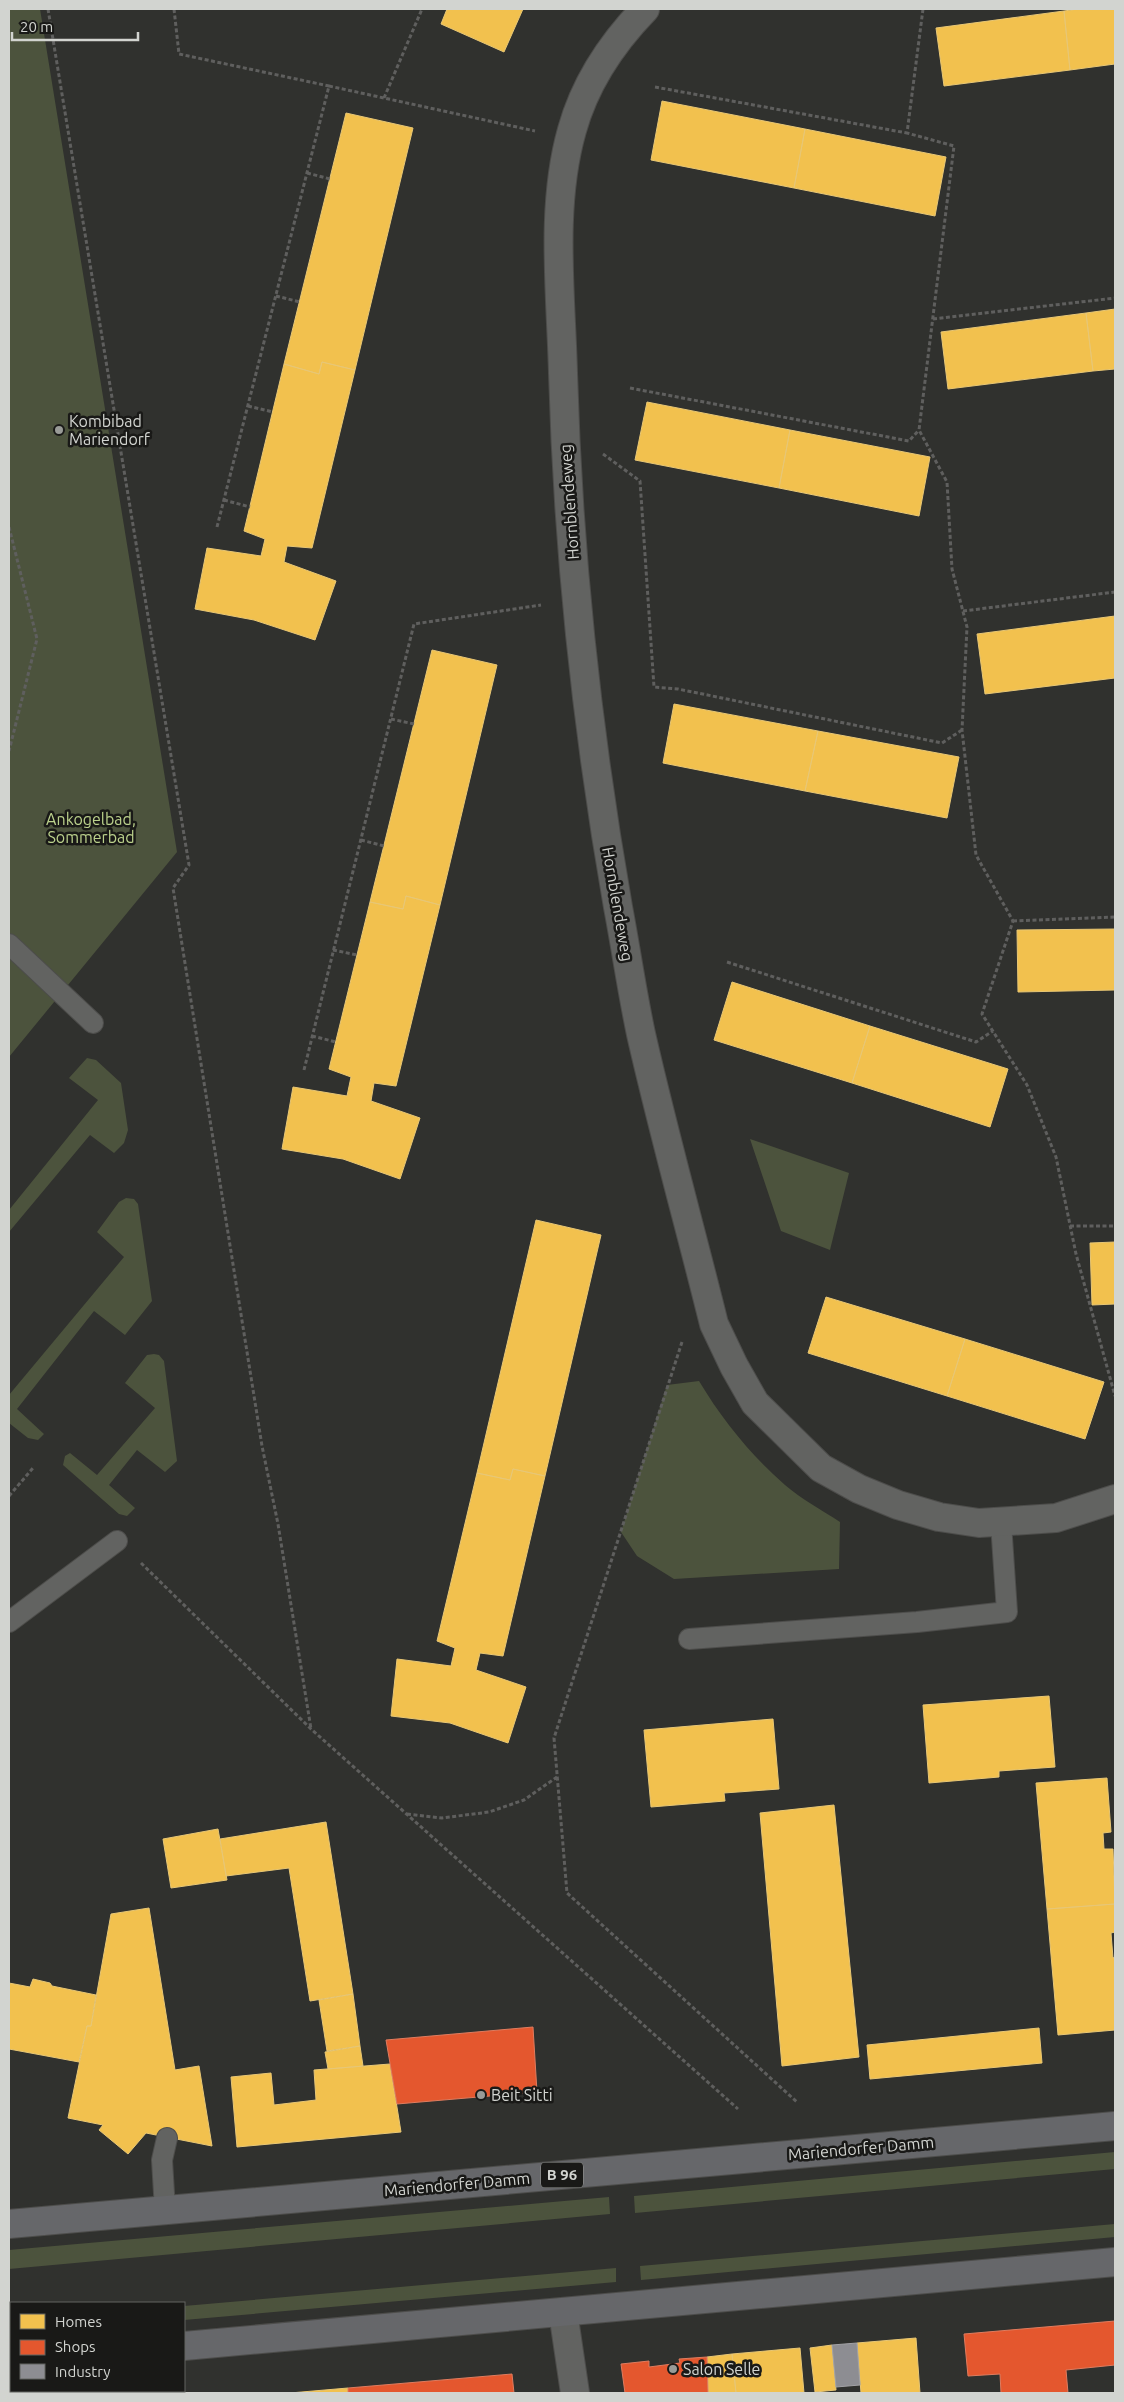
<svg xmlns="http://www.w3.org/2000/svg" width="1124" height="2402" font-family="Ubuntu,sans-serif">
	<style>
		.green { fill: #4c533d }
		.homes { fill: #f2c14e; stroke: #e8c775 }
		.shops { fill: #e4572e; stroke: #df7c5f }
		.industry { fill: #8d8d92; stroke: #a2a2a5 }
		.lines { fill: none; stroke-linecap: round; stroke-linejoin: round }
		.lane-casing { stroke: #4d4d4b; stroke-width: 22 }
		.street-casing { stroke: #4d4d4b; stroke-width: 30 }
		.primary-casing { stroke: #4d4d4b; stroke-width: 30 }
		.path { stroke: #5f5f5e; stroke-width: 3; stroke-dasharray: 4 2.5; stroke-linecap: butt }
		.lane { stroke: #626361; stroke-width: 20 }
		.street { stroke: #626361; stroke-width: 28 }
		.primary { stroke: #66676a; stroke-width: 28 }
		.poi-dot { fill: #999b97; stroke: #191917; stroke-width: 2 }
		.labels { text-anchor: middle; stroke-width: 5; stroke-linejoin: round; paint-order: stroke }
		.shield { fill: #191917; stroke: #9a9c98; stroke-width: 1 }
		.shield-label { font-size: 15px; font-weight: bold; fill: #d2d4d0 }
		.poi-label { font-size: 16px; fill: #d2d4d0; stroke: #191917; text-anchor: start }
		.street-label { font-size: 16px; fill: #d2d4d0; stroke: #191917 }
		.park-label { font-size: 16px; fill: #bbd18c; stroke: #191917 }
	</style>
	<rect width="100%" height="100%" fill="#30312e"/>
	<path class="green" d="M9,9h31l137,843 -168,205z
		M87,1058l9,2 25,23 7,47 -4,13 -10,10 -24,-18 -81,97v-22l89,-110 -29,-22z
		M750,1139l99,34 -19,77 -49,-19z
		M126,1198l8,1 4,5 14,97 -27,34 -31,-24 -77,98 27,25 -6,6 -10,-2 -19,-15v-28l115,-138 -27,-25 22,-30z
		M154,1354l5,1 5,6 13,100 -12,11 -28,-22 -28,35 26,23 -8,8 -8,-2 -56,-49 2,-9 5,-3 27,22 58,-67 -30,-25 22,-28z
		M699,1381c24,40 52,74 86,104 16,14 37,25 55,37l-1,47 -165,10 -37,-23 -16,-24 46,-147z
		M1115,2152v17l-480,44 -1,-17z
		M609,2197l1,17 -601,55v-19z
		M1115,2224v13l-474,43 -1,-14z
		M616,2268v14l-432,38v-14z"/>
	<path class="homes" d="M447,9h76l-19,43 -63,-28z
		M1078,9h37v55l-45,6 -6,-59z
		M1064,11l6,59 -126,16 -8,-58z
		M662,101l143,28 -11,59 -143,-28z
		M346,113l67,15 -58,242 -33,-8 -3,12 -35,-10z
		M805,129l141,28 -11,59 -141,-28z
		M1115,309v60l-22,2 -7,-58z
		M1086,313l7,58 -145,18 -7,-57z
		M322,362l33,8 -43,178 -25,-2 -3,16 52,19 -21,59 -61,-20 -59,-11 12,-61 54,8 4,-17 -21,-8 40,-167 35,10z
		M647,402l143,28 -11,58 -144,-28z
		M790,430l140,27 -11,59 -140,-28z
		M1115,616v62l-130,16 -8,-60z
		M432,650l65,15 -57,240 -34,-9 -3,13 -33,-7z
		M674,704l144,27 -13,60 -142,-28z
		M818,731l141,26 -12,61 -142,-27z
		M406,896l34,9 -44,181 -22,-3 -3,18 49,17 -20,61 -57,-20 -61,-10 11,-62 54,9 4,-19 -22,-8 41,-167 33,7z
		M1115,929v61l-97,2 -1,-62z
		M732,982l138,44 -18,57 -138,-43z
		M870,1026l138,43 -18,58 -138,-44z
		M536,1220l65,15 -56,241 -32,-7 -3,11 -33,-7z
		M1115,1242v62l-23,1 -2,-62z
		M826,1297l139,42 -18,57 -139,-43z
		M965,1339l139,43 -19,57 -138,-43z
		M513,1469l32,7 -42,180 -23,-3 -4,17 50,17 -18,56 -58,-20 -59,-7 6,-57 54,7 4,-18 -18,-7 40,-168 33,7z
		M1049,1696l6,71 -56,4v6l-70,6 -6,-78z
		M773,1719l6,70 -55,4 1,8 -74,6 -7,-77z
		M1107,1778l4,54 -8,1 1,16h9l2,55 -68,5 -11,-126z
		M834,1805l25,252 -77,9 -22,-253z
		M326,1822l27,172 -43,7 -21,-133 -63,8 -6,-37z
		M218,1829l9,51 -56,8 -8,-49z
		M1115,1904v28l-4,1 2,25 2,-1v73l-57,5 -11,-126z
		M149,1908l26,162 24,-4 13,80 -66,-13 -18,21 -29,-24 4,-5 -35,-7 19,-92h4l20,-112z
		M33,1979l17,4 2,3 44,9 -5,31h-4l-8,36 -70,-13v-66l21,4z
		M353,1994l7,52 -33,5 -8,-51z
		M1039,2028l3,35 -172,16 -3,-34z
		M360,2046l3,20 -35,3 -3,-17z
		M390,2064l11,68 -164,15 -6,-70 40,-4 3,32 42,-5 -2,-30z
		M916,2338l4,55h-59l-4,-50z
		M832,2345l4,45 -21,2 -5,-44z
		M800,2348l4,45h-68l-4,-39z
		M732,2354l4,39h-28l-1,-36z
		M348,2388v5h-58z"/>
	<path class="shops" d="M533,2027l4,65 -140,12 -11,-64z
		M1115,2321v44l-49,5 2,23h-67l-1,-19 -32,2 -4,-42z
		M707,2357l1,36h-83l-4,-29 28,-3v6l31,-4 -1,-4z
		M512,2374l2,19h-166v-5z"/>
	<path class="industry" d="M857,2343l3,42 -24,2 -4,-42z"/>
	<g class="lines">
		<g class="lane-casing">
			<path id="lane" d="M9,944l84,79
				M9,1622l108,-81
				M689,1639l228,-17 90,-10 -6,-89
				M165,2210l-3,-50 5,-22"/>
		</g>
		<g class="street-casing">
			<path id="street" d="M645,9c-33,34 -60,74 -73,121 -22,77 -11,164 -9,243 5,179 24,358 55,534 8,42 14,85 23,127 22,97 49,193 73,290l20,42 21,37 66,65 38,21 39,16 41,12 40,6 77,-5 59,-19
				M563,2312l12,81"/>
		</g>
		<g class="primary-casing">
			<path id="primary" d="M9,2224l1106,-98
				M184,2346l931,-84
				M9,2362h2"/>
		</g>
		<path class="path" d="M48,9l141,856 -16,23 89,558 16,78 33,205
			M174,9l5,45 150,32
			M923,9l-16,124 47,13 -35,284 28,52 5,87 15,58 -5,103 14,125 37,66 -31,93 45,71 29,72 20,97 39,142
			M655,87l252,46
			M384,98l38,-89
			M307,173l23,6
			M276,296l24,6
			M933,319l182,-21
			M630,388l279,53 10,-11
			M248,406l25,6
			M603,454l37,27 14,206 24,2 264,54 20,-13
			M224,500l26,7
			M9,527l28,112 -28,112
			M217,527l112,-441 206,45
			M963,611l152,-19
			M391,719l23,5
			M361,840l23,6
			M1013,921l102,-4
			M333,950l24,5
			M727,962l249,80 17,-11
			M312,1036l24,6
			M304,1070l110,-446 127,-19
			M1070,1226h45
			M682,1342l-128,396 13,155 231,210
			M9,1496l24,-28
			M141,1563l170,166 427,380
			M407,1814l35,4 47,-6 35,-12 33,-23"/>
		<use href="#lane" class="lane"/>
		<use href="#street" class="street"/>
		<use href="#primary" class="primary"/>
	</g>
	<g class="poi-dot">
		<circle cx="59" cy="430" r="5"/>
		<circle cx="481" cy="2095" r="5"/>
		<circle cx="673" cy="2369" r="5"/>
	</g>
	<g class="labels">
		<rect class="shield" x="541" y="2162.5" width="42" height="25" rx="4"/>
		<g class="shield-label">
			<text x="562" y="2180">B 96</text>
		</g>
		<g class="poi-label">
			<text x="69" y="427">Kombibad<tspan x="69" dy="18">Mariendorf</tspan></text>
			<text x="491" y="2101">Beit Sitti</text>
			<text x="683" y="2375">Salon Selle</text>
		</g>
		<g class="street-label">
			<text transform="translate(569 502) rotate(-94)" y="6">Hornblendeweg</text>
			<text transform="translate(618 904) rotate(80)" y="6">Hornblendeweg</text>
			<text transform="translate(861 2148) rotate(-5)" y="6">Mariendorfer Damm</text>
			<text transform="translate(457 2184) rotate(-5)" y="6">Mariendorfer Damm</text>
		</g>
		<g class="park-label">
			<text x="91" y="825">Ankogelbad,<tspan x="91" dy="18">Sommerbad</tspan></text>
		</g>
	</g>
	<rect width="1124" height="2402" fill="none" stroke="#d2d4d0" stroke-width="20"/>
	<rect x="10" y="2302" width="175" height="90" fill="#191917" stroke="#636461"/>
	<rect x="20" y="2314" width="25" height="15" fill="#f2c14e" stroke="#636461"/>
	<text x="55" y="2327" font-size="15" fill="#d2d4d0">Homes</text>
	<rect x="20" y="2340" width="25" height="15" fill="#e4572e" stroke="#636461"/>
	<text x="55" y="2352" font-size="15" fill="#d2d4d0">Shops</text>
	<rect x="20" y="2364" width="25" height="15" fill="#8d8d92" stroke="#636461"/>
	<text x="55" y="2377" font-size="15" fill="#d2d4d0">Industry</text>
	<path d="M12 32v8h126v-8" fill="none" stroke="#d2d4d0" stroke-width="2.5"/>
	<text x="20" y="32" font-size="15" fill="#d2d4d0" stroke="#191917" stroke-width="4" paint-order="stroke">20 m</text>
</svg>
